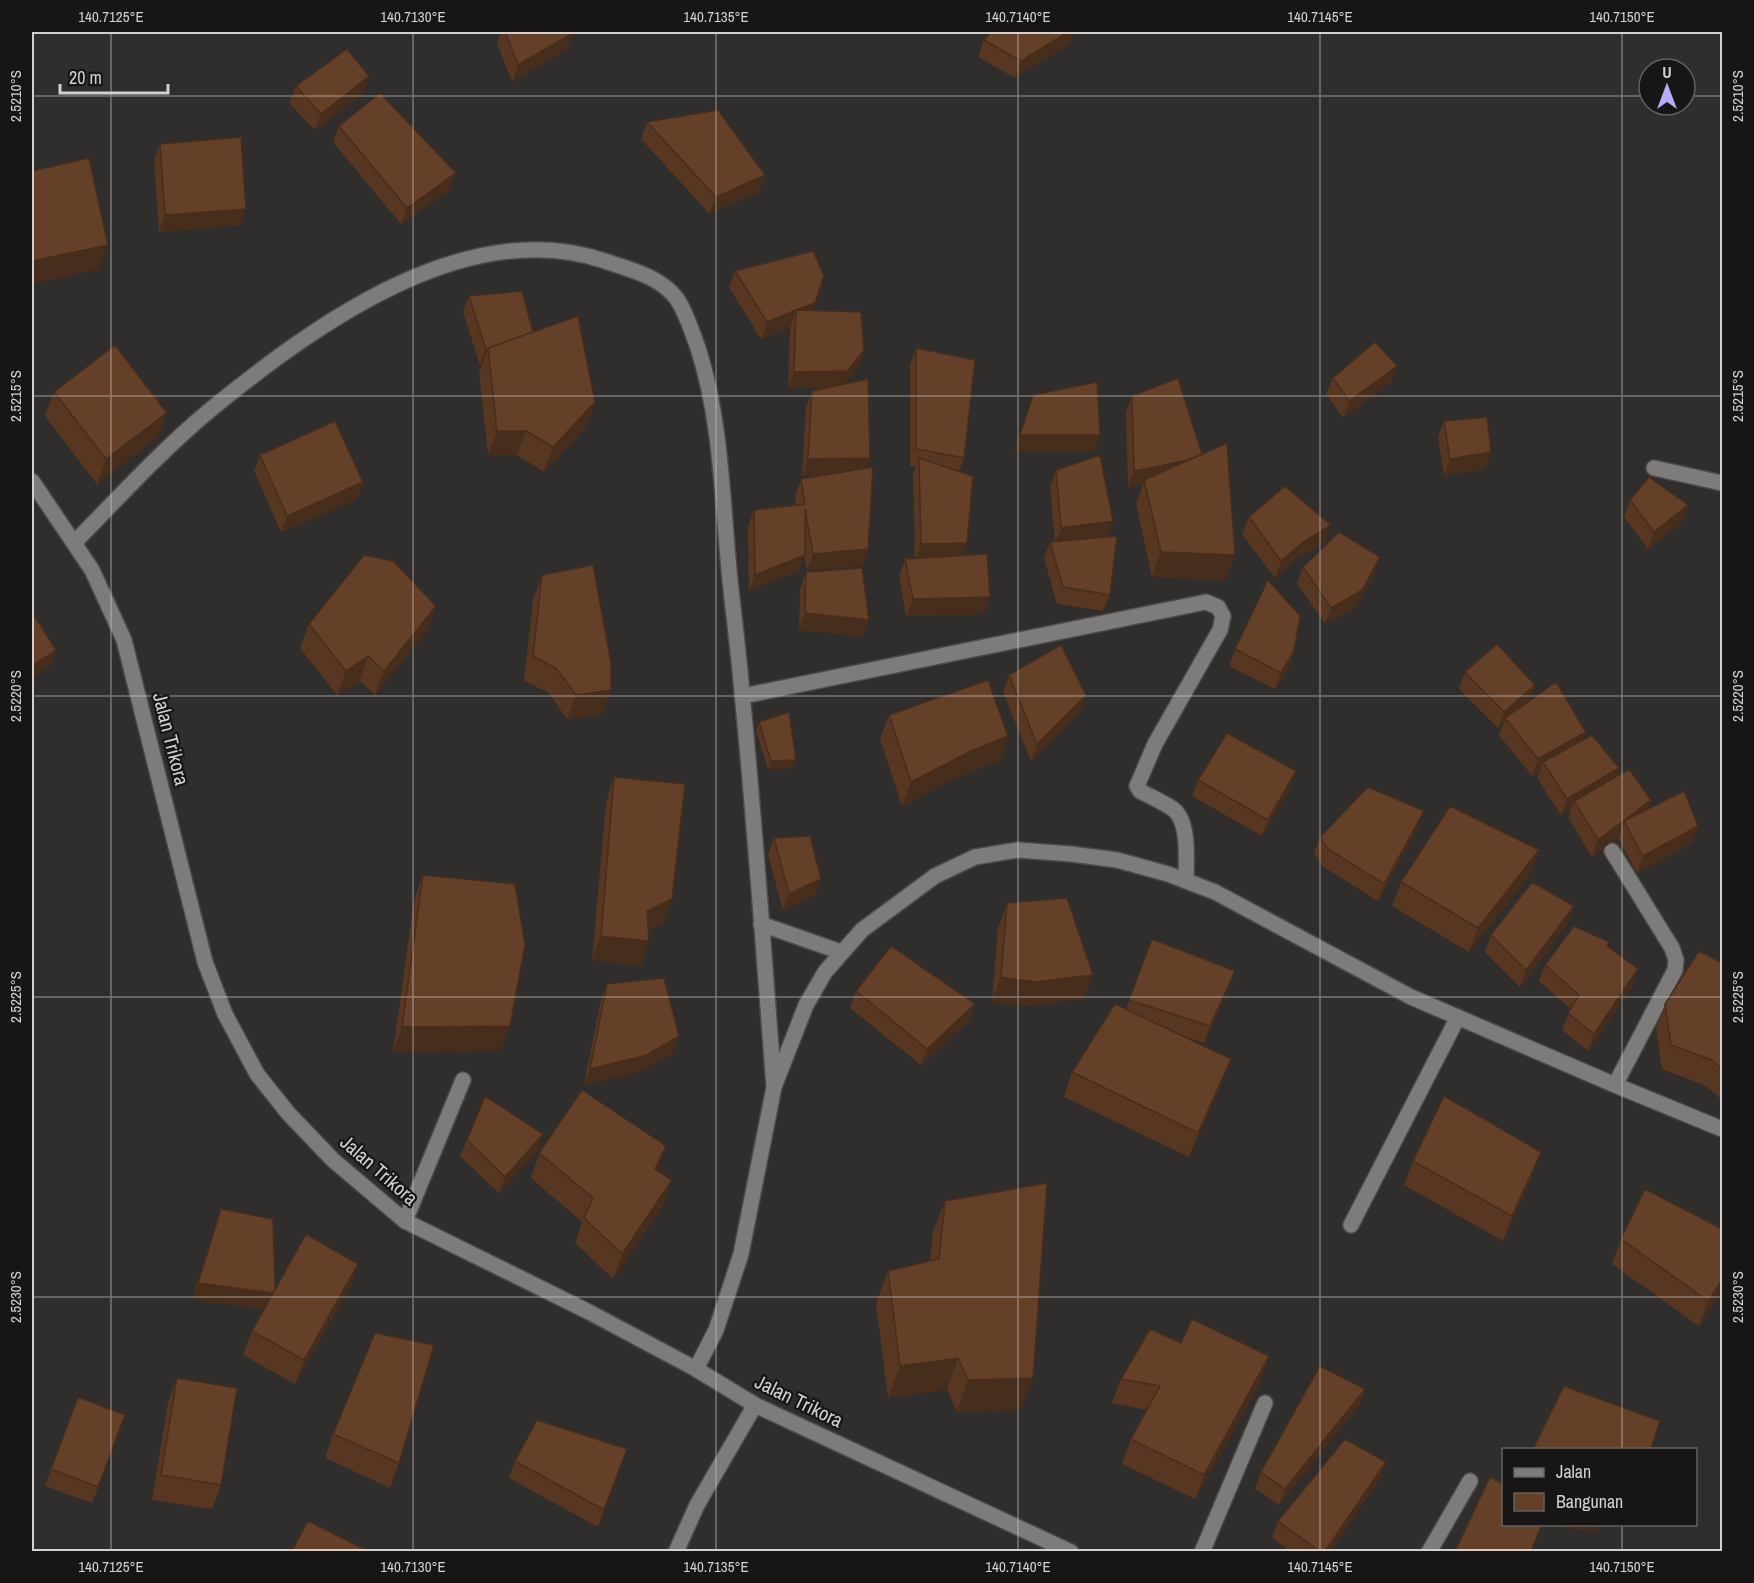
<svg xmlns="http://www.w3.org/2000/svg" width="1754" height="1583" font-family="'Archivo Narrow',sans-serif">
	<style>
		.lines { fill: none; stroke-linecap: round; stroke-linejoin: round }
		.street-casing { stroke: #4b4a48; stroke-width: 18 }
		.secondary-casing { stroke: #4b4a48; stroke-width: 18 }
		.street { stroke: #7e7c7a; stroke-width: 15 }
		.secondary { stroke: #7e7c7a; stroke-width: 15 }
		.wall { fill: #573722 }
		.shaded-wall { fill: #472d1c }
		.building { fill: #654028; stroke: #472d1c; stroke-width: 1.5 }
		.ticks { fill: none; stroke: #d2d1cf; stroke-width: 1.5; stroke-opacity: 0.45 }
		.labels { text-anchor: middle; stroke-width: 4.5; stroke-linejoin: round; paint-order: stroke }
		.street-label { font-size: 20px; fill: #d2d1cf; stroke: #171615 }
		.neatline { fill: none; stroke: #d2d1cf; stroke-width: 2 }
		.ticks-label { font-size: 15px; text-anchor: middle; fill: #d2d1cf }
	</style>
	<rect width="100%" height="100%" fill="#2f2e2c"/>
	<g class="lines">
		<g class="street-casing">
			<path id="street" d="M1654,468l68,15
				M74,543c44,-45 88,-93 136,-133 102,-83 256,-197 395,-149 25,9 55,15 72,38 10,15 15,33 21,49 24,75 24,154 32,232 4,38 9,76 12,113 13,131 22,263 32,394
				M743,696l463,-94 12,5 5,9 -3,14 -65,114 -18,42 3,5c11,6 23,11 33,18 17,12 13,53 13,72
				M1612,851l60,97 4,12 -1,10 -60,115
				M761,924l80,28
				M405,1221l58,-141
				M1351,1225l107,-208
				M696,1369l20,-39 25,-76 33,-167 32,-82 19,-33 37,-42 73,-54 40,-19 43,-7 53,4 46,6 51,14 47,18 196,105 204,88 107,44
				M676,1552l21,-47 58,-100
				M1202,1552l63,-149
				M1429,1552l41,-71"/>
		</g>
		<g class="secondary-casing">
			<path id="secondary" d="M32,481l60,89 32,70 81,322 20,52 32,60 31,39 45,47 72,61 184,91 107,57 59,36 316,147"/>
		</g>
		<use href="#street" class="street"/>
		<use href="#secondary" class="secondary"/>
	</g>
	<path class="wall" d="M501,32h71l1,1 -6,16 -55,33 -15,-39z
		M991,32h83l-4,11 -55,35 -37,-21 6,-17z
		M296,86l67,7 -48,37 -26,-27z
		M647,122l118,53 -6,17 -50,21 -68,-74z
		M339,126l111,63 -49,35 -68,-82z
		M160,144l80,81 -81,7 -5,-72z
		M735,271l89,5 -12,35 46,56 -14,17 26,74 -4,10 2,81 -6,17 -55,4 -3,-14 -5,15 -50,20 -1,-64 6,-17 42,-5 -1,-9 6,-17 22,-3h-21l4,-69 6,-16 14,-3h-38l2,-61 -29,12 -32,-52z
		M469,296l64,36 62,70 -9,25 -42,45 -27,-17h-29l-9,-82 3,-8h-2l-17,-53z
		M916,348l48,110 -5,13 3,84 28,42 -6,17 -78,2 -7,-40 6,-17 10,-1 -2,-84 3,-7 -6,-1v-101z
		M1333,378l58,4 -48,36 -17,-24z
		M54,392l113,21 -9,24 -61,47 -52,-68z
		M1033,395l67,40 -6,16 -80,1z
		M1132,396l94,184 -74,-3 -16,-73 7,-19 -15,2 -2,-74z
		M1444,421l47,31 -6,17 -41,7 -6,-39z
		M260,455l103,27 -6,17 -76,33 -27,-61z
		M1056,470l52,66 2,59 -7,16 -46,-7 -13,-46 6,-16 5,-1 -5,-54z
		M1630,500l58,5 -6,17 -34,27 -24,-32z
		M1249,517l76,25 -28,16 -22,20 -33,-44z
		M1303,567l71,7 -18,33 -31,17 -28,-41z
		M806,572l63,48 -6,16 -64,-6 1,-41z
		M542,575l60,139 -35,5 -19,-27 -24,-11 9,-81z
		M436,606l-9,24 -52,65 -15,-14 -23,14 -37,-47 9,-24z
		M1235,649l59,2 -6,17 -13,21 -46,-23z
		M1465,672l70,13 -6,16 90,67 -3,9 32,32 50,17 -6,17 -55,30 -19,-35 1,-2 -27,21 -24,-40 3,-8 -10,6 -24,-37 3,-7 -8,5 -33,-41 5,-12 -6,5 -39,-39z
		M1009,675l71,37 -49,49 -28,-69z
		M889,715l111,45 -40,16 -58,30 -22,-67z
		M759,722l34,46 -25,1 -12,-38z
		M614,777l49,146 -14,7 -8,36 -49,-6 14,-158z
		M1198,780l92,8 -28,48 -70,-40z
		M1418,827l-40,74 -56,-35 -8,-13 6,-16z
		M774,838l41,57 -32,15 -15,-55z
		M1530,874l-61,78 -77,-46 9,-24z
		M423,875l78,175 -108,2 21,-152z
		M1007,903l77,96 -57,7 -35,-4 6,-74z
		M1574,906l-6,16 -48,65 -35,-35 6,-17z
		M1152,939l83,32 -6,16 -25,56 -26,-9 44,49 -33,74 -125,-60 8,-25 54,-62z
		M1608,947l24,39 -44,65 -26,-21 9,-21 -32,-28 6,-16z
		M1722,963v137l-18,-15 -42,-16 -6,-40 9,-25z
		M607,984l66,69 -32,18 -57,14 17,-85z
		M856,991l119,13 -6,17 -48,44 -71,-57z
		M467,1140l70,11 -38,42 -39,-37z
		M539,1153l118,18 6,34 -50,74 -38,-36 7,-21 -51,-44z
		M1413,1161l119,15 -29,65 -99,-56z
		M945,1201l76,209 -64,2 -10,-23 -59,9 -12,-95 12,-32 42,-10 3,-29z
		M221,1209l54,81 83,-26 -9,24 -54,96 -52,-29 9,-24 12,-22 -72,-10z
		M1621,1239l101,52 -23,35 -87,-62z
		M1181,1343l80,38 -66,118 -73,-35 9,-25 16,-29 -35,-7 9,-24z
		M177,1378l44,107 -9,24 -60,-9 16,-98z
		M1365,1389l-6,16 -80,100 -24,-16 6,-17z
		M78,1397l47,18 -33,88 -47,-17z
		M333,1434l66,29 -9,25 -65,-30z
		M627,1449l-29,78 -89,-49 6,-17z
		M1386,1462l-6,16 -50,73h-40l-18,-13 6,-17z"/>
	<path class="shaded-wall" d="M1068,32h6l-4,11 -55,35 6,-17z
		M573,33l-6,16 -55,33 6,-17z
		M369,76l-6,17 -48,37 6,-16z
		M456,173l-6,16 -49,35 6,-16z
		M765,175l-6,17 -50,21 7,-16z
		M246,209l-6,16 -81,7 6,-17z
		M108,245l-9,24 -67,15v-23z
		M815,303l-6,16 -13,-9z
		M796,310l-6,17 -29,12 6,-17z
		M488,348l-6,17h-2l6,-16z
		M864,350l-6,17 -17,21h-53l6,-16z
		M1397,366l-6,16 -48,36 6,-17z
		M595,402l-9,25 -42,45 9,-25z
		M167,413l-9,24 -61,47 9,-25z
		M497,431h29l-9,24h-29z
		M1020,435h80l-6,16 -80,1z
		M1491,452l-6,17 -41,7 6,-17z
		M870,458l-6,17 -62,1 6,-17z
		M1203,458l-59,22 -1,5 -15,2 6,-16z
		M363,482l-6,17 -76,33 6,-16z
		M1688,505l-6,17 -34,27 6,-17z
		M1113,521l-6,17 -52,7 6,-17z
		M1331,525l-6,17 -28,16 -22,20 6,-17 22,-19z
		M967,543l-6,16 -46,2 6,-17z
		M868,549l-6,17 -55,4 6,-16z
		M1161,552l74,3 -9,25 -74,-3z
		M805,555l-6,16 -50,20 6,-16z
		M1380,557l-6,17 -18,33 -31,17 6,-16z
		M990,597l-6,17 -78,2 7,-17z
		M436,606l-9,24 -52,65 9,-24z
		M805,613l64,7 -6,16 -64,-6z
		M56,650l-6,16 -18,12v-12z
		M1294,651l-6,17 -13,21 6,-16z
		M368,656l-8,25 -23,14 9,-24z
		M1535,685l-6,16 -24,17 -1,5 -6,5 6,-16z
		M611,690l-9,24 -35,5 9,-24z
		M1086,695l-6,17 -49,49 6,-17z
		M1586,732l-6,17 -37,13 -3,9 -8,5 6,-17z
		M1008,736l-8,24 -40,16 -58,30 9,-24 58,-30z
		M796,760l-3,8 -25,1 3,-8z
		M1619,768l-6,17 -39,16 -3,8 -10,6 6,-16z
		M1296,771l-6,17 -28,48 6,-16z
		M1651,800l-6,17 -21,4 -5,15 -27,21 6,-17z
		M1424,811l-6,16 -40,74 6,-17z
		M1698,826l-6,17 -55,30 6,-17z
		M1539,850l-9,24 -61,78 9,-24z
		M821,879l-6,16 -32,15 6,-16z
		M672,899l-9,24 -25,13 9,-25z
		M1574,906l-6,16 -48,65 6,-17z
		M601,936l48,5 -8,25 -49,-6z
		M1638,969l-6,17 -44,65 6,-17z
		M1235,971l-6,16 -25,56 6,-17z
		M1093,975l-9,24 -57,7 -35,-4 9,-25z
		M975,1004l-6,17 -48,44 6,-16z
		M510,1026l-9,24 -108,2 9,-25z
		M679,1036l-6,17 -32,18 -57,14 6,-16z
		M1231,1059l-9,24 -33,74 9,-24z
		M543,1134l-6,17 -38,42 6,-16z
		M666,1146l-8,24 -12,23 9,-24z
		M1541,1152l-9,24 -29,65 9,-25z
		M672,1180l-9,25 -50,74 9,-25z
		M358,1264l-9,24 -54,96 9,-24z
		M1722,1280v11l-23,35 9,-25z
		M198,1283l77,10 -6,17 -77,-11z
		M1269,1356l-8,25 -66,118 9,-24z
		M958,1358l-11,31 -59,9 12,-32z
		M1033,1378l-12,32 -64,2 11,-32z
		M1365,1389l-6,16 -80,100 6,-16z
		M1386,1462l-6,16 -50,73h-5z
		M1552,1524h53l-9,7 -45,-4z"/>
	<path class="building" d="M505,32h67l1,1 -55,32z
		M991,32h77l-47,29 -37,-21z
		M347,49l22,27 -48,38 -25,-28z
		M380,93l76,80 -49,35 -68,-82z
		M718,110l47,65 -49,22 -69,-75z
		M241,137l5,72 -81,6 -5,-71z
		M89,158l19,87 -76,16v-90z
		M813,251l11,25 -9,27 -19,7 65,2 3,38 -17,21 -53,1 2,-62 -29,12 -32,-51z
		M522,291l11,41 -47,17 -17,-53z
		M578,316l17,86 -42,45 -27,-16h-29l-9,-83z
		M1375,342l22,24 -48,35 -16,-23z
		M115,345l52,68 -61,46 -52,-67z
		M916,348l59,12 -11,98 -48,-9z
		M1178,378l24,76 -14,6 -54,11 -2,-75z
		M868,379l2,79 -62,1 4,-68z
		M1097,382l3,53h-80l13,-40z
		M1487,417l4,35 -41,7 -6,-38z
		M335,421l28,61 -76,34 -27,-61z
		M1227,443l8,112 -74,-3 -17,-72z
		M1100,455l13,66 -52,7 -5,-58z
		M919,458l54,18 -6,67 -46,1z
		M873,467l-5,82 -55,5 -8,-45v46l-50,20 -1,-65 51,-6 -4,-25z
		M1649,477l39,28 -34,27 -24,-32z
		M1285,486l46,39 -28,17 -22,19 -32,-44z
		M1339,532l41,25 -18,33 -31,18 -28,-41z
		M1117,536l-7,59 -47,-8 -13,-45z
		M987,554l3,43 -77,2 -8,-40z
		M364,555l29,6 43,45 -52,65 -16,-15 -22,15 -37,-47z
		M593,565l18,98v27l-35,5 -20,-27 -23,-12 9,-81z
		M862,568l7,52 -64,-7 1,-41z
		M1268,580l32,36 -6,35 -13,22 -46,-24z
		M32,612l24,38 -24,16z
		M1497,644l38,41 -31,27 -39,-40z
		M1061,645l25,50 -49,49 -28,-69z
		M988,680l20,56 -39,16 -58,30 -22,-67z
		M1556,682l30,50 -48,27 -33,-41z
		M789,712l7,48 -25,1 -12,-39z
		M1227,733l69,38 -28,49 -70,-40z
		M1592,735l27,33 -52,31 -24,-37z
		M1629,769l22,31 -53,40 -24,-39z
		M614,777l71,7 -13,115 -25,12 2,30 -48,-5z
		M1368,787l56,24 -40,73 -56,-35 -8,-12z
		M1684,791l14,35 -55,30 -19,-35z
		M1450,806l89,44 -61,78 -77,-46z
		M810,836l11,43 -32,15 -15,-56z
		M423,875l92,9 10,61 -15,81 -108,1z
		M1532,882l42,24 -48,64 -35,-35z
		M1067,898l26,77 -57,7 -35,-5 6,-74z
		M1574,926l35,16 -2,4 31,23 -44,65 -26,-21 11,-18 -34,-30z
		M1152,939l83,32 -25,55 -81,-26z
		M891,946l84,58 -48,45 -71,-58z
		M1699,951l23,12v106l-10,-9 -41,-15 -6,-41z
		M664,978l15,58 -32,19 -57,14 17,-85z
		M1115,1004l116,55 -33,74 -126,-61z
		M582,1090l84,56 -11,23 17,11 -50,74 -38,-36 9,-20 -54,-45z
		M485,1096l58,38 -38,43 -38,-37z
		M1444,1096l97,56 -29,64 -99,-55z
		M1047,1183l-14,195 -65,2 -10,-22 -58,8 -12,-95 51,-12 6,-58z
		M1645,1189l77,40v51l-14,21 -87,-62z
		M221,1209l52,10 2,71 -2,3 -75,-10z
		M306,1234l52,30 -54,96 -52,-29z
		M1192,1319l77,37 -65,119 -73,-36 29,-53 -39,-7 29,-50 31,14z
		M375,1333l59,12 -35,118 -66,-29z
		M1320,1366l45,23 -80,100 -24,-17z
		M177,1378l60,10 -16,97 -60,-10z
		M1564,1386l96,35 -9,28h-118z
		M78,1397l47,18 -27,72 -47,-18z
		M537,1420l90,29 -23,61 -89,-49z
		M1345,1439l41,23 -61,89h-6l-41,-30z
		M1490,1477l13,7v40h39l-11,27h-76z
		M308,1521l60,30h-76z"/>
	<path class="ticks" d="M111,32v1520M413,32v1520M716,32v1520M1018,32v1520M1320,32v1520M1622,32v1418M32,96h1617M1685,96h37M32,396h1690M32,696h1690M32,997h1690M32,1297h1690M1622,1524v28"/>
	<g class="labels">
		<g class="street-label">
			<text transform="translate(171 739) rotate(76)" y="7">Jalan Trikora</text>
			<text transform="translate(379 1170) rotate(41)" y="7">Jalan Trikora</text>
			<text transform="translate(799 1401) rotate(26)" y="7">Jalan Trikora</text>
		</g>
	</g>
	<rect width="1754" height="1583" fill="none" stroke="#171615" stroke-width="66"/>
	<rect x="1502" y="1448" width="195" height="78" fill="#171615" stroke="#62615f" stroke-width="1.5"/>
	<rect x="1514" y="1468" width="30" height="9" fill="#7e7c7a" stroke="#62615f" stroke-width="1.5"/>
	<text x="1556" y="1478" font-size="18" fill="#d2d1cf">Jalan</text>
	<rect x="1514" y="1493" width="30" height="18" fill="#654028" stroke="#62615f" stroke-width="1.5"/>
	<text x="1556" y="1508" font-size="18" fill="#d2d1cf">Bangunan</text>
	<g transform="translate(1667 87)"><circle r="28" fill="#171615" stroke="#62615f" stroke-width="1.5"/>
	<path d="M0-4.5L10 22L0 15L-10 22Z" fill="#b6acf8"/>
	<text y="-9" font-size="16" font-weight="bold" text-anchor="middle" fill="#d2d1cf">U</text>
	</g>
	<path d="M60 84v9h108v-9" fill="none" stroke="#d2d1cf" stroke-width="3"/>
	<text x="69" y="84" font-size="18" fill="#d2d1cf" stroke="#171615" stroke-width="4.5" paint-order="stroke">20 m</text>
	<rect x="33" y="33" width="1688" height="1517" class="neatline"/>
	<g class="ticks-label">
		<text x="111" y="22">140.7125°E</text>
		<text x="413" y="22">140.7130°E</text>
		<text x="716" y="22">140.7135°E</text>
		<text x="1018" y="22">140.7140°E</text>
		<text x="1320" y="22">140.7145°E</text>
		<text x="1622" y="22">140.7150°E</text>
		<text transform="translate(16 96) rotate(-90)" y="5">2.5210°S</text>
		<text transform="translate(1738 96) rotate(-90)" y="5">2.5210°S</text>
		<text transform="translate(16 396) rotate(-90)" y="5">2.5215°S</text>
		<text transform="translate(1738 396) rotate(-90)" y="5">2.5215°S</text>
		<text transform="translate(16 696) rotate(-90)" y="5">2.5220°S</text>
		<text transform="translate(1738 696) rotate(-90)" y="5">2.5220°S</text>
		<text transform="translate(16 997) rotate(-90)" y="5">2.5225°S</text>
		<text transform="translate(1738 997) rotate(-90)" y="5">2.5225°S</text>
		<text transform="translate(16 1297) rotate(-90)" y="5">2.5230°S</text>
		<text transform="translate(1738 1297) rotate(-90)" y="5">2.5230°S</text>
		<text x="111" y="1572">140.7125°E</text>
		<text x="413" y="1572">140.7130°E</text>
		<text x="716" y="1572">140.7135°E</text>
		<text x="1018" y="1572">140.7140°E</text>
		<text x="1320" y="1572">140.7145°E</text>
		<text x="1622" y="1572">140.7150°E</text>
	</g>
</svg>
